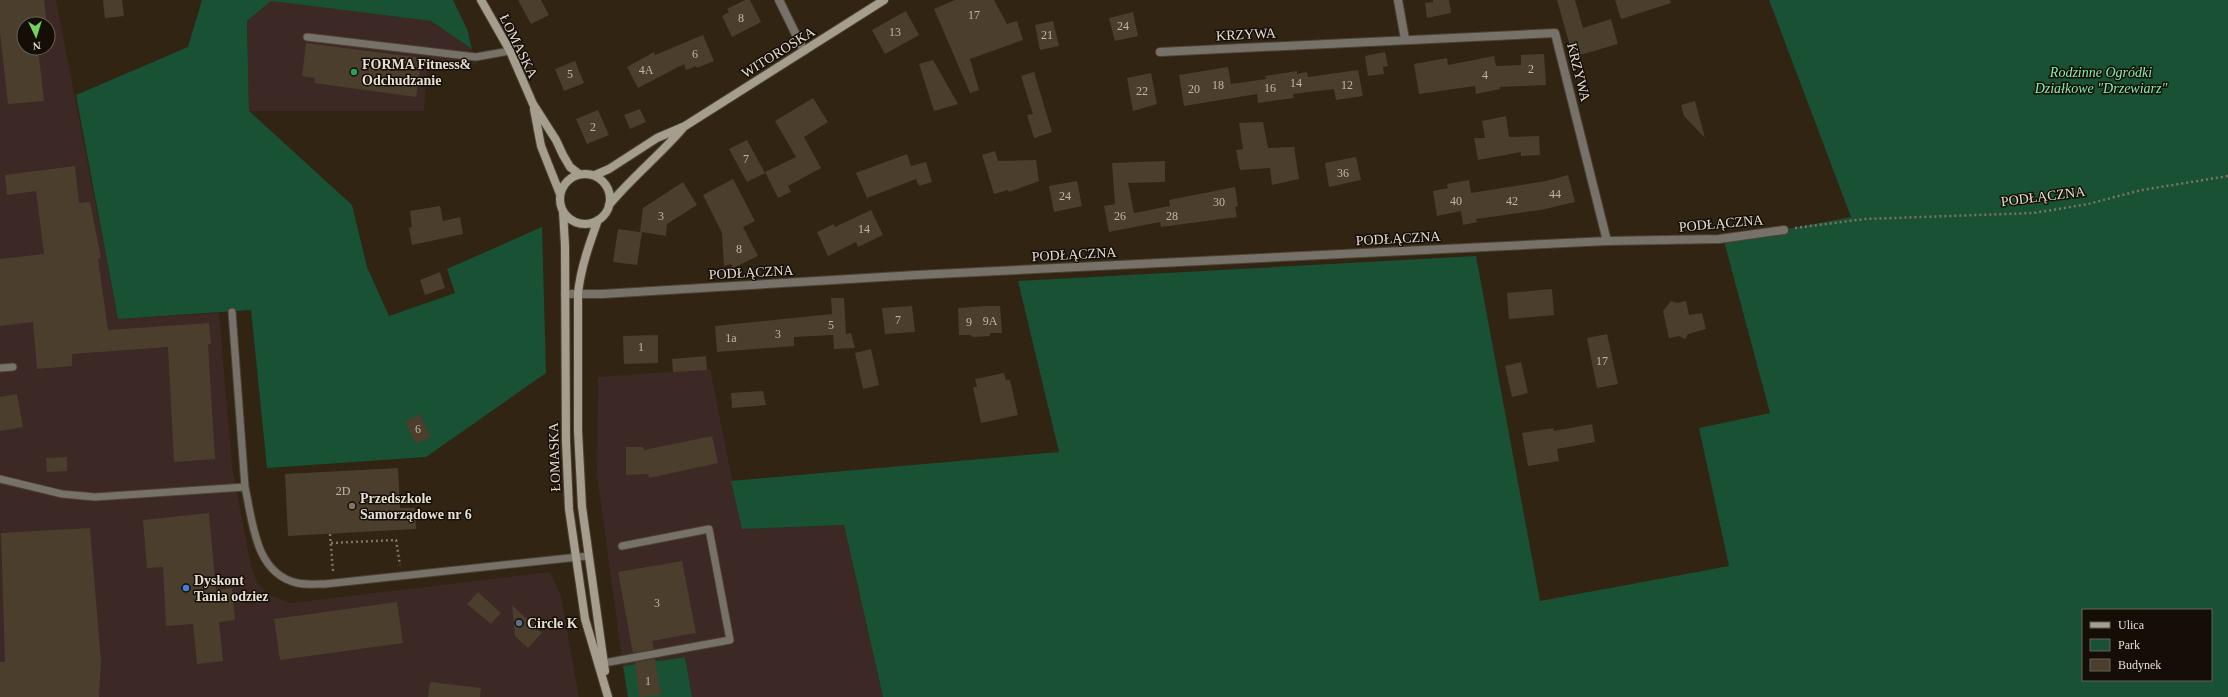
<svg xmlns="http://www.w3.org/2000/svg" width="2228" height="697" font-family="Georgia,serif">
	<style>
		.commercial { fill: #3c2825; fill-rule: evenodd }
		.green { fill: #185133; fill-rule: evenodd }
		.building { fill: #4c3e2c }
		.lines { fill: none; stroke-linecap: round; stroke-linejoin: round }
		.lane-casing { stroke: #4e4232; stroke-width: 9 }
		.street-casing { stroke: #4e4232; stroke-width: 10 }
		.secondary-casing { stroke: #4e4232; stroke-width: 10 }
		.path { stroke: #7f7365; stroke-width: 2.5; stroke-dasharray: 2 3; stroke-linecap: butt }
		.lane { stroke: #777269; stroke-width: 7 }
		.street { stroke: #777269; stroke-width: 8 }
		.secondary { stroke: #a59e8e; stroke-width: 8 }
		.leisure-dot { fill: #2e9e5b; stroke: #140e07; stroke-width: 1.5 }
		.education-dot { fill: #8d6e63; stroke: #140e07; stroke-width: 1.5 }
		.shop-dot { fill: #3f7fe0; stroke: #140e07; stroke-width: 1.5 }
		.service-dot { fill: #5c6f8a; stroke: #140e07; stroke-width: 1.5 }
		.labels { text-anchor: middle; stroke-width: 3; stroke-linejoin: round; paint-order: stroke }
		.number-label { font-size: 12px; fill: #c0b6a9 }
		.street-label { font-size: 14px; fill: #e7ded3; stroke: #140e07 }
		.poi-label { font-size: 14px; font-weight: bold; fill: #e7ded3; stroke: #140e07; text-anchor: start }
		.park-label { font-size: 14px; font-style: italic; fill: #87ecb0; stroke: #140e07 }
	</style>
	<rect width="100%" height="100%" fill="#312413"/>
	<path class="commercial" d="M0,0h56l62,319 101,-6 13,153 19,100 6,17 12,12 22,8 259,-31 11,24 18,101h-579zM24,24h24v24h-24z
		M271,1l160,20 41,28 5,16 -49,-5 -4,51h-175l-2,-90z
		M710,369l32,160 102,-4 39,172h-191l-8,-40 -61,9 -26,-191 1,-98z"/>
	<path class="green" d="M202,0h251l14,29 5,20 -41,-28 -160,-20 -24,20 2,90 103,94 15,62 22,49 66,-23 -8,-24 95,-42 4,146 -120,84 -159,11 -16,-158 -133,9 -42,-224 112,-48z
		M1769,0h459v697h-1345l-39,-172 -102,4 -11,-48 328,-29 -41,-171 458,-25 64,345 189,-35 -30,-138 71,-15 -46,-172 127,-24zM2083,610h128v70h-128z
		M685,657l7,40h-64l-5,-31z"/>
	<path class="building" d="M0,0h44l3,24h-23v24h14l6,53 -36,3 -8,-71z
		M103,0h19l2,16 -19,2z
		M518,0h23l8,15 -18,9z
		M745,0h5l11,22 -29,15 -10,-21 7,-4 -2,-3z
		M955,0h39l13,24 10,-3 6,19 -53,19 9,31 -9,3 -36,-84z
		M1433,0h16l2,13 -24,5 -2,-15 8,-1z
		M1557,0h18l8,28 28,-9 7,25 -45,13z
		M1615,0h55l1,3 -50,16z
		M906,11l13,24 -34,19 -13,-24z
		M1133,12l5,24 -23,5 -6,-23z
		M1053,21l6,25 -19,4 -5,-25z
		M703,35l11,26 -17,7 -1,-2 -10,4 -2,-6 -46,24 -11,-21 27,-15 1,3z
		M306,43l116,15 -6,39 -102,-14 1,-5 -13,-2z
		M1385,52l3,14 -5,1 1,7 -16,2 -3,-20z
		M1544,54l2,31 -46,2v2l-24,5 -1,-8 -56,8 -5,-30 33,-6 1,7 46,-9 2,10 25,-1v-10z
		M933,60l25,44 -24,7 -15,-47z
		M575,61l9,22 -20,8 -9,-22z
		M1228,67l3,17 35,-5 -1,-3 32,-5v3l10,-2 1,5 50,-7 5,26 -27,4 -2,-11 -41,5 1,4 -36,5 -1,-9 -73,12 -5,-31z
		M1034,72l18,60 -18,6 -7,-23 6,-1 -12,-38z
		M1151,73l6,31 -24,7 -6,-33z
		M813,98l15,24 -24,15 17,31 -33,18 3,6 -13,6 -13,-26 31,-15 -21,-36z
		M1695,101l10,37 -21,-22 -3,-11z
		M640,109l6,13 -16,7 -6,-14z
		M598,110l11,25 -22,9 -11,-25z
		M1506,116l3,21 30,-1 1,19 -19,1v-4l-43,8 -4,-22h11l-3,-17z
		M1263,122l5,26 26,-1 5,32 -27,6 -2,-17 -30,2 -4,-20 7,-1 -4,-26z
		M747,140l18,33 -18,9 -18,-33z
		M995,151l3,10 38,-1 3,21 -30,11 -1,-2 -14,4 -12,-39z
		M907,154l4,12 15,-4 6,20 -13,4 -3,-7 -49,19 -11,-25z
		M1356,157l5,23 -32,7 -4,-24z
		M1165,161v21l-37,1 6,30 36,-7 -1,-6 66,-13 3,19 -3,1 2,10 -76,10 -1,-5 -51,10 -5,-26 11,-2 -3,-41z
		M75,166l4,37 11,-1 11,56 -3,1 10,71 101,-7 2,21h-3l7,115 -41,3 -6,-115 -96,7v12l-35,3 -4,-47 -33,4v-67l44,-5 -8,-63 -29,4 -2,-20z
		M1568,175l7,27 -34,8 -65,9 1,3 -14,3 -2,-14 -24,5 -4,-25 15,-3 -1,-4 22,-4 2,13 75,-12z
		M733,179l22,42 -12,6 15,29 -25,12 -2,-4 -7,2 -2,-33 -19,-38z
		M1077,181l5,25 -28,6 -5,-26z
		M683,182l14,23 -30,19 -1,12 -24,-4 -5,33 -24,-3 5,-33 22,3 3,-24z
		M440,206l3,15 17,-4 3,17 -51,11 -3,-17 3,-1 -2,-16z
		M871,210l12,25 -25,12 -2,-5 -28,14 -11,-24 17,-8 1,3z
		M440,272l5,16 -20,7 -5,-15z
		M1552,289l2,26 -45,4 -2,-26z
		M831,298h13l2,36 5,-1 4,15 -21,1 -1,-14 -39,2v9l-77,6 -2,-26 117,-12z
		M1671,301l6,2 9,-2 3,14 13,-2 4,16 -18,5 -3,5 -6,-3 -10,2 -6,-27z
		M912,306l3,26 -30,2 -3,-26z
		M986,306h14l2,27h-12v3l-18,1 -1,-2h-12l-1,-27z
		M1607,334l11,50 -21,4 -10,-50z
		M658,335v28l-34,1 -1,-28z
		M871,349l8,36 -16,4 -8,-36z
		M706,356l1,14 -34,2 -1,-13z
		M1521,362l7,31 -16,4 -7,-31z
		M1004,373l2,7h4l8,35 -37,8 -8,-36h4l-2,-8z
		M763,391l3,14 -34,3 -1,-15z
		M17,394l6,33 -23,4v-34z
		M420,414l11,23 -15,7 -11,-22z
		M1592,424l3,18 -38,7 2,12 -31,5 -6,-33 31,-5 1,3z
		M712,436l6,27 -69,15 -1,-4 -22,1v-28h17l1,3z
		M67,457v14l-20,1 -1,-14z
		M398,468l2,40h15l1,21 -128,7 -3,-62z
		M209,513l7,77 16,-2 3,32 -16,2 4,39 -26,3 -4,-40 -27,2 -3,-59 -16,1 -4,-48z
		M90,528l11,133 -2,36h-99v-35h5l-4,-129z
		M682,561l14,72 -44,8 2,8 -21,4 -15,-81z
		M478,592l23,21 -10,11 -24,-20z
		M397,602l6,41 -123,17 -6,-41z
		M512,605l30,28 -14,15 -13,-12z
		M655,659l6,36 -22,2 -4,-35z
		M430,682l51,6 -1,9h-52z"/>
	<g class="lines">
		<g class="lane-casing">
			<path id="lane" d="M307,37l169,20 34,-6
				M232,312l13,175
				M0,368l13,-1
				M0,479l62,15 33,3 150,-10c8,36 10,86 52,96 9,2 19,1 28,1l263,-28
				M604,663l126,-23 -21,-111 -87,17"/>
		</g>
		<g class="street-casing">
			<path id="street" d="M779,0l25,51
				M1398,0l7,39
				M1160,52l395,-19 52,208
				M565,294h37l314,-19 691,-34 112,-2 65,-9"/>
		</g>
		<g class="secondary-casing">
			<path id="secondary" d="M481,0l29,51 23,53 23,36 7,15 7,12 9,7
				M534,109l7,37 19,48
				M560 199a25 25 0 1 1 50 0a25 25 0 1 1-50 0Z
				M595,175l14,-6 48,-31 28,-12 199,-126
				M609,205c23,-28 51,-50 74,-77
				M563,211l2,35 1,195 3,68 16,110 23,78
				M598,220c-9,25 -17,47 -20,73v138l4,76 23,164"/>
		</g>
		<path class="path" d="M1795,228l70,-9 169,-6 54,-9 54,-14 86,-14
			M330,534l3,37
			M331,543l65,-3 4,25"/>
		<use href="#lane" class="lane"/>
		<use href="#street" class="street"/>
		<use href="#secondary" class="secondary"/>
	</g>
	<circle class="leisure-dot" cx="354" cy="72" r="4"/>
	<circle class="education-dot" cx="352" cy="506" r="4"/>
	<circle class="shop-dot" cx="186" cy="588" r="4"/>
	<circle class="service-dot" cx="519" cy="623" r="4"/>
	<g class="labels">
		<g class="number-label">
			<text x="974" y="19">17</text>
			<text x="741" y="22">8</text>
			<text x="1123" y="30">24</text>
			<text x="895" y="36">13</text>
			<text x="1047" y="39">21</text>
			<text x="695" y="58">6</text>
			<text x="1531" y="73">2</text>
			<text x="646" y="74">4A</text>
			<text x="570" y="78">5</text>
			<text x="1485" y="79">4</text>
			<text x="1296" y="87">14</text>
			<text x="1218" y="89">18</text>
			<text x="1347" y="89">12</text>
			<text x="1270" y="92">16</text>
			<text x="1194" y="93">20</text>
			<text x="1142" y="95">22</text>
			<text x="593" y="131">2</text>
			<text x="746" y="163">7</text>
			<text x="1343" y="177">36</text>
			<text x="1555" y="198">44</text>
			<text x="1065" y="200">24</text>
			<text x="1456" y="205">40</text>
			<text x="1512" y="205">42</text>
			<text x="1219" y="206">30</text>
			<text x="661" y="220">3</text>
			<text x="1120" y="220">26</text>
			<text x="1172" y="220">28</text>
			<text x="864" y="233">14</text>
			<text x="739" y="253">8</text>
			<text x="898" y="324">7</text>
			<text x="990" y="325">9A</text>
			<text x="969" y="326">9</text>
			<text x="831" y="329">5</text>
			<text x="778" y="338">3</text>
			<text x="731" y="342">1a</text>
			<text x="641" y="351">1</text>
			<text x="1602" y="365">17</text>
			<text x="418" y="433">6</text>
			<text x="343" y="495">2D</text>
			<text x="657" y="607">3</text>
			<text x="648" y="685">1</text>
		</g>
		<g class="street-label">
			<text transform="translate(1246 34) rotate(-3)" y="5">KRZYWA</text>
			<text transform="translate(519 46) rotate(64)" y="5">ŁOMASKA</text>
			<text transform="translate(778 52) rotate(-32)" y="5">WITOROSKA</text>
			<text transform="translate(1579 72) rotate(76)" y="5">KRZYWA</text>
			<text transform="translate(2043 196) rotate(-7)" y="5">PODŁĄCZNA</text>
			<text transform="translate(1721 223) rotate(-5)" y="5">PODŁĄCZNA</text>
			<text transform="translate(1398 238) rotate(-3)" y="5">PODŁĄCZNA</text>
			<text transform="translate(1074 254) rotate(-3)" y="5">PODŁĄCZNA</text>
			<text transform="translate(751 272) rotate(-3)" y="5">PODŁĄCZNA</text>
			<text transform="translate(554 457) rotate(-92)" y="5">ŁOMASKA</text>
		</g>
		<g class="poi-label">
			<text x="362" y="69">FORMA Fitness&amp;<tspan x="362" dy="16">Odchudzanie</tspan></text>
			<text x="360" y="503">Przedszkole<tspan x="360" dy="16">Samorządowe nr 6</tspan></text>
			<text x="194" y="585">Dyskont<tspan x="194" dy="16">Tania odziez</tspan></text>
			<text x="527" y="628">Circle K</text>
		</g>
		<g class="park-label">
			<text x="2101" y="77">Rodzinne Ogródki<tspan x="2101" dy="16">Działkowe "Drzewiarz"</tspan></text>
		</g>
	</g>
	<rect x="2082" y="609" width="130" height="72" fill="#140e07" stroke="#686159"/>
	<rect x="2090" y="622" width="20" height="6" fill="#a59e8e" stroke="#686159"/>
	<text x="2118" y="629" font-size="12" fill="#e7ded3">Ulica</text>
	<rect x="2090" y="639" width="20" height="12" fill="#185133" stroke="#686159"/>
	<text x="2118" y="649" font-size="12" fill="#e7ded3">Park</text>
	<rect x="2090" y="659" width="20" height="12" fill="#4c3e2c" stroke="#686159"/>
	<text x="2118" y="669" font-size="12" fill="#e7ded3">Budynek</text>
	<g transform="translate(36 36) rotate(176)"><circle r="19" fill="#140e07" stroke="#686159"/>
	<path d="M0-3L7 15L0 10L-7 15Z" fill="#75d25b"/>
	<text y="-6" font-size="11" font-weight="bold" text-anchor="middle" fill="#e7ded3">N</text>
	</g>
</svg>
